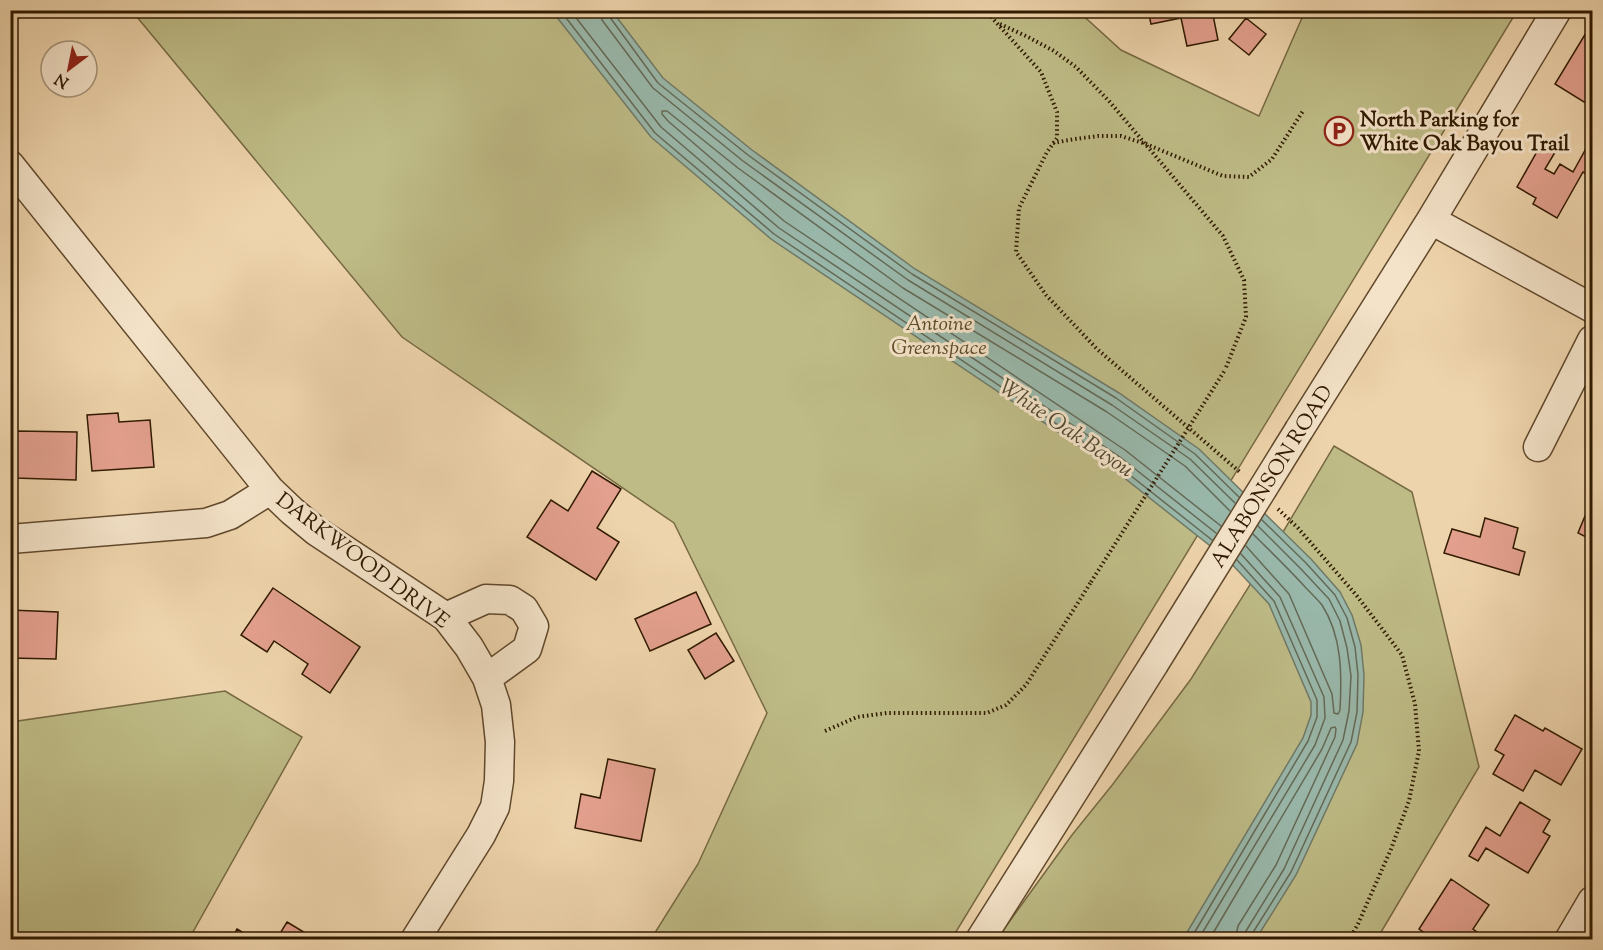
<svg xmlns="http://www.w3.org/2000/svg" width="1603" height="950" font-family="'Sorts Mill Goudy',serif">
	<style>
		.green { fill: #bebb86; stroke: #776a43; stroke-width: 1.5 }
		.water { fill: #99b8ab; stroke: #6f7967; stroke-width: 1.5 }
		.lines { fill: none; stroke-linecap: round; stroke-linejoin: round }
		.shore { stroke: #646956; stroke-width: 1.5 }
		.building { fill: #e3a08e; stroke: #301a00; stroke-width: 1.5 }
		.minor-casing { stroke: #60482b; stroke-width: 31 }
		.path { stroke: #301a00; stroke-width: 4; stroke-dasharray: 1.5 3; stroke-linecap: butt }
		.minor { stroke: #f4e3c9; stroke-width: 28 }
		.minor-bridge-casing { stroke: #60482b; stroke-width: 31; stroke-linecap: butt }
		.path-bridge { stroke: #301a00; stroke-width: 4; stroke-dasharray: 1.5 3; stroke-linecap: butt }
		.minor-bridge { stroke: #f4e3c9; stroke-width: 28 }
		.labels { text-anchor: middle; stroke-width: 6; stroke-linejoin: round; paint-order: stroke }
		.poi-label { font-size: 21px; font-weight: bold; fill: #301a00; stroke: #f4e3c9; text-anchor: start }
		.park-label { font-size: 21px; font-style: italic; fill: #5b4a28; stroke: #f4e3c9 }
		.street-label { font-size: 21px; fill: #301a00; stroke: #f4e3c9 }
		.water-label { font-size: 22px; font-style: italic; fill: #504933; stroke: #f4e3c9 }
	</style>
	<rect width="100%" height="100%" fill="#eed4ac"/>
	<filter id="stains"><feTurbulence type="fractalNoise" baseFrequency=".00333" numOctaves="4"/><feColorMatrix values="0 0 0 0 .2 0 0 0 0 .09 0 0 0 0 .02 0 0 0 .5 -.17"/></filter>
	<radialGradient id="worn" r=".72"><stop offset=".6" stop-color="#630" stop-opacity="0"/><stop offset="1" stop-color="#630" stop-opacity=".3"/></radialGradient>
	<path class="green" d="M132,11h946l43,39 138,66 46,-105h212l-566,929 -300,-1 47,-75 69,-151 -93,-190 -272,-186z
		M1334,446l78,46 67,275 -102,172 -381,1 76,-105 41,-51 78,-105 92,-147z
		M225,691l77,46 -113,202h-178v-217z"/>
	<path class="water" d="M552,11h60l51,67 89,72 163,119 204,124 80,56 112,110 29,33 12,23 9,30 3,30 -1,37 -6,32 -61,131 -40,64h-73l120,-201 8,-23v-13l-42,-98 -41,-44 -115,-91 -342,-230 -120,-102z"/>
	<g class="lines">
		<path class="shore" d="M560,10l95,123 119,101 342,230 96,76
			M570,10l91,117 118,101 341,229 96,76
			M600,10l2,10 51,68 90,73 165,119 204,125 78,54 45,44
			M607,10l2,6 49,67 90,72 164,119 204,124 79,56 44,43
			M1221,526l-96,-76 -341,-229 -116,-100 -6,-7v-3h5l71,57 165,120 204,124 78,54 45,45
			M1246,546l43,48 43,100 2,19 4,1 2,-4c2,-36 2,-74 -18,-105 -5,-6 -11,-12 -16,-17 -17,-19 -35,-36 -53,-54
			M1190,940l118,-199 9,-24v-17l-43,-99 -37,-41
			M1198,940l117,-195 10,-27 -1,-21 -44,-100 -39,-43
			M1209,940l113,-191 9,-21 4,-1 1,2 -1,8 -59,128 -38,61 -3,14
			M1244,940l2,-9 38,-62 59,-129 6,-29 2,-35 -4,-28 -7,-27 -11,-22 -28,-30 -43,-43
			M1252,940v-6l39,-62 60,-130 6,-30 1,-37 -3,-28 -8,-29 -12,-23 -29,-32 -44,-43"/>
	</g>
	<path class="building" d="M1148,10h64l6,30 -31,6 -6,-28 -30,6z
		M1246,18l20,16 -17,21 -20,-16z
		M1592,23v84l-37,-23z
		M1543,141l14,8 -12,20 9,5 6,-10 13,8 15,-27 4,2v30l-9,-5 -26,46 -24,-14 3,-6 -19,-11z
		M118,413l1,9 31,-2 4,47 -62,4 -5,-56z
		M16,431l61,1 -1,48 -61,-2z
		M592,471l29,18 -24,39 22,14 -23,38 -69,-43 24,-37 17,11z
		M1592,499v41l-14,-7z
		M1485,518l33,10 -5,20 12,4 -6,23 -75,-22 8,-24 28,8z
		M273,588l87,59 -30,46 -28,-19 6,-10 -34,-23 -7,11 -26,-17z
		M696,592l15,32 -61,27 -15,-32z
		M10,610l48,2 -2,47 -46,-1z
		M716,633l18,28 -29,18 -17,-29z
		M1515,715l28,16 2,-3 37,21 -21,36 -26,-15 -12,21 -30,-17 11,-19 -9,-5z
		M608,759l47,10 -14,72 -66,-13 6,-34 19,4z
		M1520,802l30,18 -7,12 7,4 -22,37 -42,-25 -8,13 -9,-5 17,-29 14,9z
		M1451,879l38,26 -16,24 15,11h-53l-16,-11z
		M287,922l30,18h-41z
		M237,929l18,11h-24z"/>
	<g class="lines">
		<g class="minor-casing">
			<path id="minor" d="M10,165l260,325 22,21 24,20 130,86 23,30 18,31 9,27 4,37 -1,39 -4,26 -14,28 -66,105
				M1431,220l161,88
				M1299,430l132,-210 126,-210
				M1538,447l54,-107
				M10,539l196,-16 24,-8 40,-25
				M446,617l40,-18 24,1 14,9 10,17 -7,23 -40,29
				M980,940l174,-276
				M1569,940l23,-39"/>
		</g>
		<path class="path" d="M985,10l56,62 16,40v26l-10,14 -28,56 -3,44 30,43 51,54 144,124
			M1000,24l28,13 26,14 22,16 33,34 114,135 21,44 2,37 -21,53
			M1053,143l22,-4 23,-3h23l25,8 77,32 26,1 23,-18 31,-48
			M1278,509l20,19 59,68 45,59 13,49 4,47 -10,50 -18,48 -33,75 -9,16
			M825,731l32,-14 30,-4h100l19,-8 20,-20 65,-103"/>
		<use href="#minor" class="minor"/>
		<g class="minor-bridge-casing">
			<path id="minor-bridge" d="M1154,664l145,-234"/>
		</g>
		<path class="path-bridge" d="M1091,582l134,-212"/>
		<use href="#minor-bridge" class="minor-bridge"/>
	</g>
	<defs>
		<g id="parking-ring" transform="scale(1.5)"><circle r="9.5" fill="#f4e3c9" stroke="#8f2418" stroke-width="1.5"/><path d="M-3.5-5.5H1a3.5 3.5 0 0 1 0 7H-1V5.5H-3.5ZM-1-3.4V-.6H.8a1.4 1.4 0 0 0 0-2.8Z" fill="#8f2418"/></g>
	</defs>
	<g fill-rule="evenodd">
		<use href="#parking-ring" x="1339" y="131"/>
	</g>
	<g class="labels">
		<g class="poi-label">
			<text x="1360" y="126">North Parking for<tspan x="1360" dy="24">White Oak Bayou Trail</tspan></text>
		</g>
		<g class="park-label">
			<text x="939" y="330">Antoine<tspan x="939" dy="24">Greenspace</tspan></text>
		</g>
		<g class="street-label">
			<text transform="translate(1271 476) rotate(-58)" y="7">ALABONSON ROAD</text>
			<text transform="translate(363 560) rotate(37)" y="7">DARKWOOD DRIVE</text>
		</g>
		<g class="water-label">
			<text transform="translate(1067 427) rotate(34)" y="8">White Oak Bayou</text>
		</g>
	</g>
	<rect width="1603" height="950" fill="none" stroke="#eed4ac" stroke-width="36"/>
	<rect x="12" y="12" width="1579" height="926" fill="none" stroke="#301a00" stroke-width="3"/>
	<rect x="18" y="18" width="1567" height="914" fill="none" stroke="#301a00" stroke-width="1.5"/>
	<g transform="translate(69 69) rotate(212)"><circle r="28" fill="#f4e3c9" stroke="#a69379" stroke-width="1.5"/>
	<path d="M0-4.5L10 22L0 15L-10 22Z" fill="#8f2418"/>
	<text y="-9" font-size="16" font-weight="bold" text-anchor="middle" fill="#301a00">N</text>
	</g>
	<rect width="100%" height="100%" filter="url(#stains)"/>
	<rect width="100%" height="100%" fill="url(#worn)"/>
</svg>
